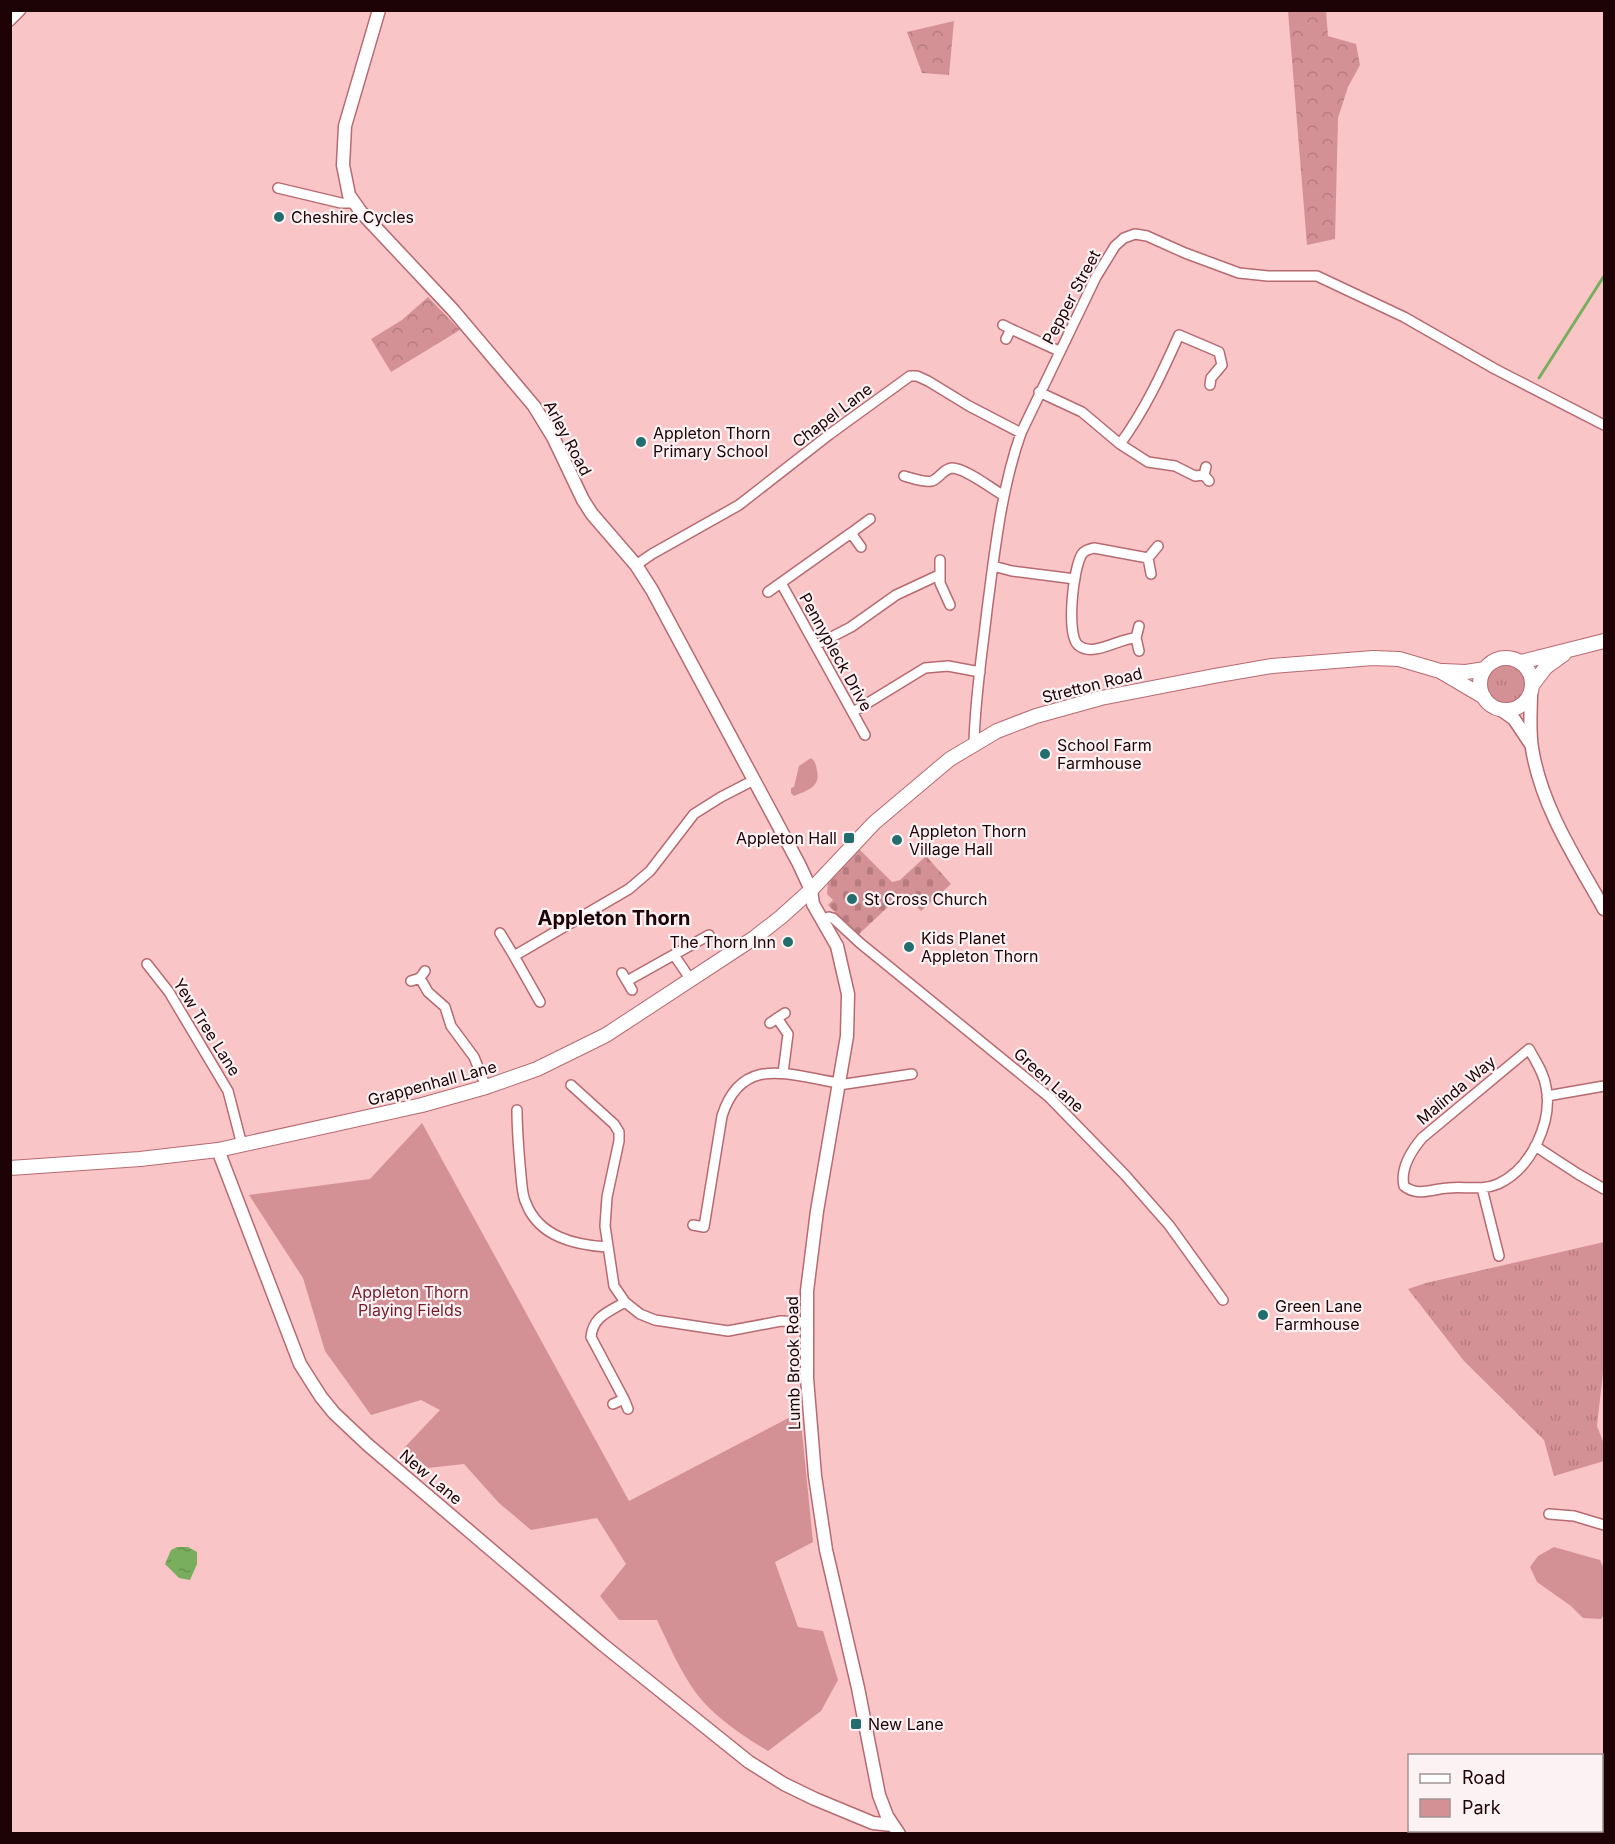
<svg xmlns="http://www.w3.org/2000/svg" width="1615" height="1844" font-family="Inter,sans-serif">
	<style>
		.grass { fill: url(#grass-tufts) }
		.forest { fill: url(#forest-crowns) }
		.cemetery { fill: url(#cemetery-stones) }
		.park { fill: #d49195 }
		.water { fill: url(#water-ripples) }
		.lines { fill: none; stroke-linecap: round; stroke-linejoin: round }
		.stream { stroke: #79ae5e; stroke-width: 3 }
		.minor-casing { stroke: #b76a70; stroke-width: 12 }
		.tertiary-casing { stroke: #b76a70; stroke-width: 15 }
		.secondary-casing { stroke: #b76a70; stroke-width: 16 }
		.minor { stroke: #fff; stroke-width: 9 }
		.tertiary { stroke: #fff; stroke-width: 12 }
		.secondary { stroke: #fff; stroke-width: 14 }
		.poi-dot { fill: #226e6e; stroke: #fcf2f3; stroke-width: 2 }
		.labels { text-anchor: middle; stroke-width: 4.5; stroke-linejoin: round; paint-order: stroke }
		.poi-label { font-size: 16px; fill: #1e0306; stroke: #fcf2f3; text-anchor: start }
		.street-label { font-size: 16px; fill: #1e0306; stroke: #fcf2f3 }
		.park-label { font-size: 16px; fill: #741b2b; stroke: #fcf2f3 }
		.quarter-label { font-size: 20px; font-weight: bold; fill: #1e0306; stroke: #fcf2f3 }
	</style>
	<defs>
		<pattern id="grass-tufts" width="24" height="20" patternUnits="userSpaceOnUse" patternTransform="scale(1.5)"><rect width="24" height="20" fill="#d49195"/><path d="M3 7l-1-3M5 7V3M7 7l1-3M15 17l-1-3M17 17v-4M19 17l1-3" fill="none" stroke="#b67b7f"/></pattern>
		<pattern id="forest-crowns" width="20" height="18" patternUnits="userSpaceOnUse" patternTransform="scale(1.5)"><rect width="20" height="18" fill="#d49195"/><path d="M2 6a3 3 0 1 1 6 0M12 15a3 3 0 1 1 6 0" fill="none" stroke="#b67b7f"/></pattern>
		<pattern id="cemetery-stones" width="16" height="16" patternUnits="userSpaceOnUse" patternTransform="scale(1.5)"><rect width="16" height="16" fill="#d49195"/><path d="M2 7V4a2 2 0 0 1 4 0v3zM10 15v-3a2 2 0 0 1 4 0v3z" fill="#b67b7f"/></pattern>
		<pattern id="water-ripples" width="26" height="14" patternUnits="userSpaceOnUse" patternTransform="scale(1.5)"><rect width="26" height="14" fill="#79ae5e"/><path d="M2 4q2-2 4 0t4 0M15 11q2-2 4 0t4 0" fill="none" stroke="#689450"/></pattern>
	</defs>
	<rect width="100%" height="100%" fill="#f9c5c7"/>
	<path class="grass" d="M1487 684a21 21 0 1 1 42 0a21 21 0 1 1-42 0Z
		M1604,1242v122l-7,62 7,18v17l-50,15 -10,-36 -80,-79 -56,-72 18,-6z"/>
	<path class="forest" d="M1288,11h38l2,25 28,8 4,21 -12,22 -10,31 -3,121 -28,6z
		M954,21l-5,54 -27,-2 -15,-41z
		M428,297l32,33 -69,42 -20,-33 31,-19z"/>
	<path class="cemetery" d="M859,849l33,33 8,-2 26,-24 25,28 -30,27 -18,-18 -45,42 -30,-30 5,-5 -6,-6 1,-12z"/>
	<path class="park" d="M811,758c5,4 5,7 6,13 4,17 -12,20 -23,25l-3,-3v-5l3,-1 5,-21z
		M422,1123l207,378 171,-89 13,130 -38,20 23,65 25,4 15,49 -17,31 -53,40c-25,-15 -54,-34 -72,-58 -16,-22 -27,-48 -39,-73h-38l-19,-24 26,-32 -29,-46 -66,12 -32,-27 -35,-39 -36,4 -24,-20 36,-38 -19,-10 -50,15 -46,-64 -22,-73 -54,-83 121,-16z
		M1554,1547l46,13 4,9v46l-3,4 -18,-1 -12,-12 -34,-24 -7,-15 8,-11z"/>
	<path class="water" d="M177,1547h11l9,5v12l-7,16 -11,-2 -14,-14 6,-14z"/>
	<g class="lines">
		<path class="stream" d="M1539,378l65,-102
			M1602,1779l2,1"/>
		<g class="minor-casing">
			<path id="minor" d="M10,21l11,-11
				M278,188l63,15h13
				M1003,325l8,4 -5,10
				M1011,329l48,22
				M1039,392l43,20 38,32 28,18 27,4 20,10 9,-1
				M1120,444c25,-34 42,-71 59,-109l40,17 3,13 -11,13 -1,7
				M1206,467l-2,8 5,6
				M904,476c8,2 20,7 28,5 8,-3 11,-12 20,-13 13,0 40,21 51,27
				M861,547l-10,-14 19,-14
				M940,560v23l10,22
				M636,565l16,-11 87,-49 91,-71 80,-58h7l11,5 41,25 52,27
				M993,566l19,5 63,8
				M1151,574l-3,-16 10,-12
				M781,583l84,152
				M768,592l83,-59
				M1139,626l-3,12 3,13
				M1136,638c-17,0 -43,20 -58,7 -12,-11 -5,-77 4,-91 3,-4 8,-5 12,-6l54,10
				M816,645l35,-18 45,-32 43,-20
				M853,712l72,-44 23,-2 32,6
				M974,743c1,-45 8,-88 13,-133 8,-60 14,-120 34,-177l75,-156 19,-31 9,-8 11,-4 12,2 38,17 54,20 29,3h49l87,41 91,52 109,56
				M824,919l5,-2 4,1 27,25 189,154 76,78 44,50 54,75
				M500,933l14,23 115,-67 21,-18 44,-57 27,-17 33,-17
				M674,955l17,25
				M514,956l26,46
				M147,964l22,28 59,99 14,54
				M622,973l10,17
				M420,978l8,14 17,15 6,19 23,31 12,30
				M411,981l9,-3 5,-7
				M627,981l82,-46
				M777,1018l11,16 -5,39
				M770,1023l15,-10
				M1529,1049c7,13 15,24 17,38 7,35 -15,82 -48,97 -16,7 -34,2 -50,4 -17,1 -30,9 -44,-2 -4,-17 8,-36 18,-48z
				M571,1085l43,39 5,8v9l-12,56 -2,29 9,60 11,16 15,12 15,6 73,11 53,-10 25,1
				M839,1085l73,-11
				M1547,1096l57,-10
				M517,1110c0,22 2,44 4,66 1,9 1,19 5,27 13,34 49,42 81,44
				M1535,1146l43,28 26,15
				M1482,1188l17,68
				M693,1225l11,2 18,-111c20,-63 69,-40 117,-33
				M624,1399l-33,-62c2,-21 18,-25 34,-35
				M613,1404l11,-5 4,10
				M1549,1514l25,2 30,9"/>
		</g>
		<g class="tertiary-casing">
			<path id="tertiary" d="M379,10l-34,116 -2,39 6,30 12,17 92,98 81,96 19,31 30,63 9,14 44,51 16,25 147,274 12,26 2,14 24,42 11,48 -1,42 -30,175 -10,80v87l8,98 11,74 32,138 21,107 8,21 12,18
				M1531,692c0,18 -2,38 1,56 9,58 44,111 72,161
				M1500,709l14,10 16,24
				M218,1150l82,214 21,33 13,16 34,32 234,199 147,118 35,22 31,15 58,24 19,2"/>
		</g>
		<g class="secondary-casing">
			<path id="secondary" d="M1480 684a26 26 0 1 1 52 0a26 26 0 1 1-52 0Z
				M1521,662l83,-21
				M1443,671l23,1 19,-3
				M1533,684l13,-17 18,-13
				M10,1168l130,-9 78,-9 204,-45 64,-18 51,-18 69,-34 148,-97 27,-21 30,-27 63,-67 76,-64 47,-28 39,-15 65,-18 113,-22 58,-10 101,-8 26,1 41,12 44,26"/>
		</g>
		<use href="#minor" class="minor"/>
		<use href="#tertiary" class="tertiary"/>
		<use href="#secondary" class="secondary"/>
	</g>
	<g class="poi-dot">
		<circle cx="279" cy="217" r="6"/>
		<circle cx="641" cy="442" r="6"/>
		<circle cx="1045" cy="754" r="6"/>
		<rect x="843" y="832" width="12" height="12" rx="3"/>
		<circle cx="897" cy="840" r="6"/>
		<circle cx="852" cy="899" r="6"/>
		<circle cx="788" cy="942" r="6"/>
		<circle cx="909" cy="947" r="6"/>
		<circle cx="1263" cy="1315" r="6"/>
		<rect x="850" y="1718" width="12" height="12" rx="3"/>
	</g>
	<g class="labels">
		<g class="poi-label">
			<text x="291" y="223">Cheshire Cycles</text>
			<text x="653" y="439">Appleton Thorn<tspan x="653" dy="18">Primary School</tspan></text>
			<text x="1057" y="751">School Farm<tspan x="1057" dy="18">Farmhouse</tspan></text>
			<text x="909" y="837">Appleton Thorn<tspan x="909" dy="18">Village Hall</tspan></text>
			<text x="837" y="844" text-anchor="end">Appleton Hall</text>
			<text x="864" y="905">St Cross Church</text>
			<text x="921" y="944">Kids Planet<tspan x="921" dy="18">Appleton Thorn</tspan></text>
			<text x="776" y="948" text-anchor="end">The Thorn Inn</text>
			<text x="1275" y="1312">Green Lane<tspan x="1275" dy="18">Farmhouse</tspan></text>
			<text x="868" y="1730">New Lane</text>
		</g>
		<g class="street-label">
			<text transform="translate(1071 297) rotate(-62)" y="6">Pepper Street</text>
			<text transform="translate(832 415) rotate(-37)" y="6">Chapel Lane</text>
			<text transform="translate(568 438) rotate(62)" y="6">Arley Road</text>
			<text transform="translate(836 652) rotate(61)" y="6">Pennypleck Drive</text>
			<text transform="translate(1092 685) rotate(-14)" y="6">Stretton Road</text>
			<text transform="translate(207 1027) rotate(58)" y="6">Yew Tree Lane</text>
			<text transform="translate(1049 1080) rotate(42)" y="6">Green Lane</text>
			<text transform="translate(432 1083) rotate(-15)" y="6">Grappenhall Lane</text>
			<text transform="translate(1456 1090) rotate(-40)" y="6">Malinda Way</text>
			<text transform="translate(793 1363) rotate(-91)" y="6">Lumb Brook Road</text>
			<text transform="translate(431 1477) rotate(40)" y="6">New Lane</text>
		</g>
		<g class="park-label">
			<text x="410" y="1298">Appleton Thorn<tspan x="410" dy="18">Playing Fields</tspan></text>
		</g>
		<g class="quarter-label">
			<text x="614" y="925">Appleton Thorn</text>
		</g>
	</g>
	<rect width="1615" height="1844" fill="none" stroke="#1e0306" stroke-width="24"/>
	<rect x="1408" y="1754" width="195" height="78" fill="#fcf2f3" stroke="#a39294" stroke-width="1.5"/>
	<rect x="1420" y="1774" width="30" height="9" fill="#ffffff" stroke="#a39294" stroke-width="1.5"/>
	<text x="1462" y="1784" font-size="18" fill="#1e0306">Road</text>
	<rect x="1420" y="1799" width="30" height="18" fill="#d49195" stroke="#a39294" stroke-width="1.5"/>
	<text x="1462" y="1814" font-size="18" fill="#1e0306">Park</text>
</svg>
